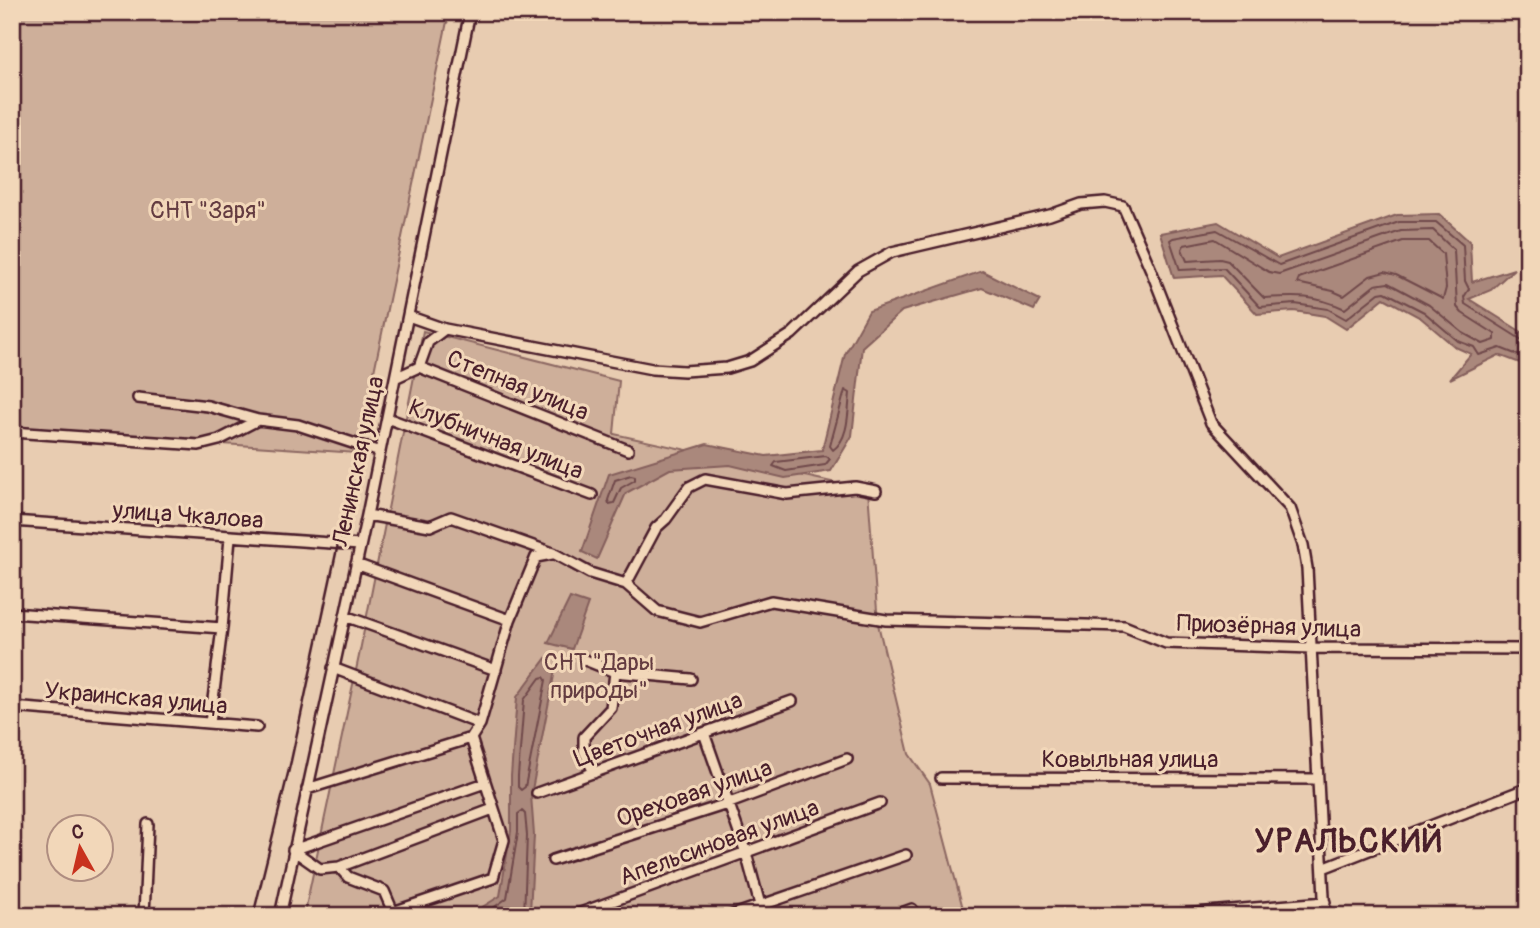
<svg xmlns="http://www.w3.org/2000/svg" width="1540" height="928" font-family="Pangolin,sans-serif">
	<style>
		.green { fill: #ceaf9a; stroke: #8c6762; stroke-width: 2 }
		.water { fill: #aa887b; stroke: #845e5b; stroke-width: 2 }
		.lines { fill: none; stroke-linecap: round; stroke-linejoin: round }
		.shore { stroke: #70494b; stroke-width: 2 }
		.minor-casing { stroke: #4a1f2b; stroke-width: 14 }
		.minor { stroke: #f2d7b9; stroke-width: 9 }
		.rail { stroke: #4a1f2b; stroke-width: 2.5 }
		.labels { text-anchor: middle; stroke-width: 6; stroke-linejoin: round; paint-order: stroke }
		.park-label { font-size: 24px; fill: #643c41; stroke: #f2d7b9 }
		.street-label { font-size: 24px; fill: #4a1f2b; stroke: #f2d7b9 }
		.district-label { font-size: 32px; font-weight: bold; letter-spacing: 2px; fill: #4a1f2b; stroke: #f2d7b9 }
	</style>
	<rect width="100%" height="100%" fill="#e8ccb1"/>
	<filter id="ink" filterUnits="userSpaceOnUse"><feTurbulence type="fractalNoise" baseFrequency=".0143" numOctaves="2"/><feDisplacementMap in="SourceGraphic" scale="14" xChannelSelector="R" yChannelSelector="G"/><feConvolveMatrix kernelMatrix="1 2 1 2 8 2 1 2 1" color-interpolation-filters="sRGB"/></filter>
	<g filter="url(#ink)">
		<path class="green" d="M12,12h437l-92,441 -345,-23z
			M423,331l196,50 -5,53 254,56 10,134 31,130 21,30 35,132h-661l55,-260z"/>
		<path class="water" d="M1439,214l31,28 2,40 42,-13 -23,21 -22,9 59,37v30l-29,-11 -49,24 21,-25 -16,-7 -34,-29 -37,-20 -38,31 -21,-13 -31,-5 -37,3 -36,-39 -47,3 -14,-45 58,-11 60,36 119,-43z
			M982,271l58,29 -6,10 -52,-22 -80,23 -40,36 -10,89 -21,35 -46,7 -55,-13 -60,4 -44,24 -29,66 -15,-7 27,-78 98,-30 59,12 56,-6 23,-96 24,-43z
			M570,598l18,6 -16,45 -24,-6z
			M546,658l9,12 -24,125 3,40 -4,78 6,3h-68l32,-20 11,-65v-55l6,-79z"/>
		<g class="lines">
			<path class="shore" d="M1433,230l21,20 3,57 5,6 33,21v6l-12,4 -20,-11 -34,-28 -41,-22 -13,2 -30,24c-30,-14 -48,-13 -81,-11l-36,-37 -8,-2 -33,2 -5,-12 2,-4 31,-6 54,33 10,2 122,-43z
				M1403,241h26l14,13 3,34 -3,11 -47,-24 -11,-3 -15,4 -26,20 -11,-5 -36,-8 2,-5z
				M1528,341l-6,-1 -57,-36 -1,-7 5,-8 -4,-8 -2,-36 -27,-23h-37l-120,43 -62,-35 -44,8 -3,2 10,30 44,-2 36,39 35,-3 33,5 18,10 33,-26 6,-1 39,20 34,29 16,6 5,8 21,-7 28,11
				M845,390l5,3c-2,19 -1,46 -17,57l-3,-4z
				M826,456l4,3 -5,6 -39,6 -13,-5 3,-4z
				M631,475l4,1v4l-14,8 -7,15 -5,1 -1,-4 7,-20z
				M544,677l2,3 -21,107 -4,3 -3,-3v-11l6,-76 16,-22z
				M482,916l25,-18 11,-66v-18l4,-3 3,3 2,21 -3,81"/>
			<g class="minor-casing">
				<path id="minor" d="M408,316l37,13 -17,13 -9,25
					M445,329l207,40 32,2 43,-3 23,-7 42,-27 66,-63 34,-19 158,-37 31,-11 24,-2 18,4 28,64 60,153 79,85 13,37 4,23 18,348
					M395,378l24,-11 209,83
					M138,398l70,8 50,14 40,5 82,27
					M387,418l205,77
					M12,432l187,13 20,-5 39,-20
					M367,515l63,11 21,-9 102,36 37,20 36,11 31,27 43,11 71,-21 115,19 238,6 42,17 145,5 217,1
					M12,521l348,24
					M356,564l154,56
					M626,584l30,-56 10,-9 23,-32 16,-8 82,15 68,-7 21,4
					M12,613l210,15
					M345,616l151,54
					M585,660l30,12
					M333,668l147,56
					M12,707l245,20
					M210,723l12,-95 8,-90
					M704,733l42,120 17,63
					M594,773l-10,-22v-14l27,-29 4,-36 76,7
					M941,778l377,1
					M307,789l164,-51
					M537,793l255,-92
					M293,850l27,19 19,-2 154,-58
					M293,850l192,-67
					M553,860l174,-56 120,-45
					M339,867l9,10 36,14 9,21 100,-34 11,-38 -33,-102 9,-14 30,-104 26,-63 16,-3
					M1323,868l205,-80
					M144,916l4,-92
					M280,916l87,-401 103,-503
					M572,916l308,-113
					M730,916l176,-61
					M893,916l19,-7
					M1161,916l164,-14"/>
			</g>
			<use href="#minor" class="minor"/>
			<path class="rail" d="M253,916l38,-155 79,-365"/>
		</g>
	</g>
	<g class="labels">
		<g class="park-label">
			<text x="208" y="218">СНТ "Заря"</text>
			<text x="599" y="670">СНТ "Дары<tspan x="599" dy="28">природы"</tspan></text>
		</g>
		<g class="street-label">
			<text transform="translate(518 385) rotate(22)" y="8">Степная улица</text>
			<text transform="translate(496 439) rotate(21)" y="8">Клубничная улица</text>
			<text transform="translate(358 461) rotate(-78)" y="8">Ленинская улица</text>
			<text transform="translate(188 515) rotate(4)" y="8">улица Чкалова</text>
			<text transform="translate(1269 626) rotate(2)" y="8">Приозёрная улица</text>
			<text transform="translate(136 698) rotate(5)" y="8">Украинская улица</text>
			<text transform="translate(658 729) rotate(-20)" y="8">Цветочная улица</text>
			<text x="1130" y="767">Ковыльная улица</text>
			<text transform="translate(694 793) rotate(-19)" y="8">Ореховая улица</text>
			<text transform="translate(719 842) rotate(-20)" y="8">Апельсиновая улица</text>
		</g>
		<g class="district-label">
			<text x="1349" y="852">УРАЛЬСКИЙ</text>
		</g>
	</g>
	<rect width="1540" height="928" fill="none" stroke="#f2d7b9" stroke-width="42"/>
	<rect x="21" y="21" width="1498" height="886" fill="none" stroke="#4a1f2b" stroke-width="2.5" filter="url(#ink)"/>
	<g transform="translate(80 848) rotate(352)"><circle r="33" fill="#f2d7b9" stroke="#af8d80" stroke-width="2"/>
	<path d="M0-5L12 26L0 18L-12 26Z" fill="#c8321e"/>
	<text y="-10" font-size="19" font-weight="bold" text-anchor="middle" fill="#4a1f2b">С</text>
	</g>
</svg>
